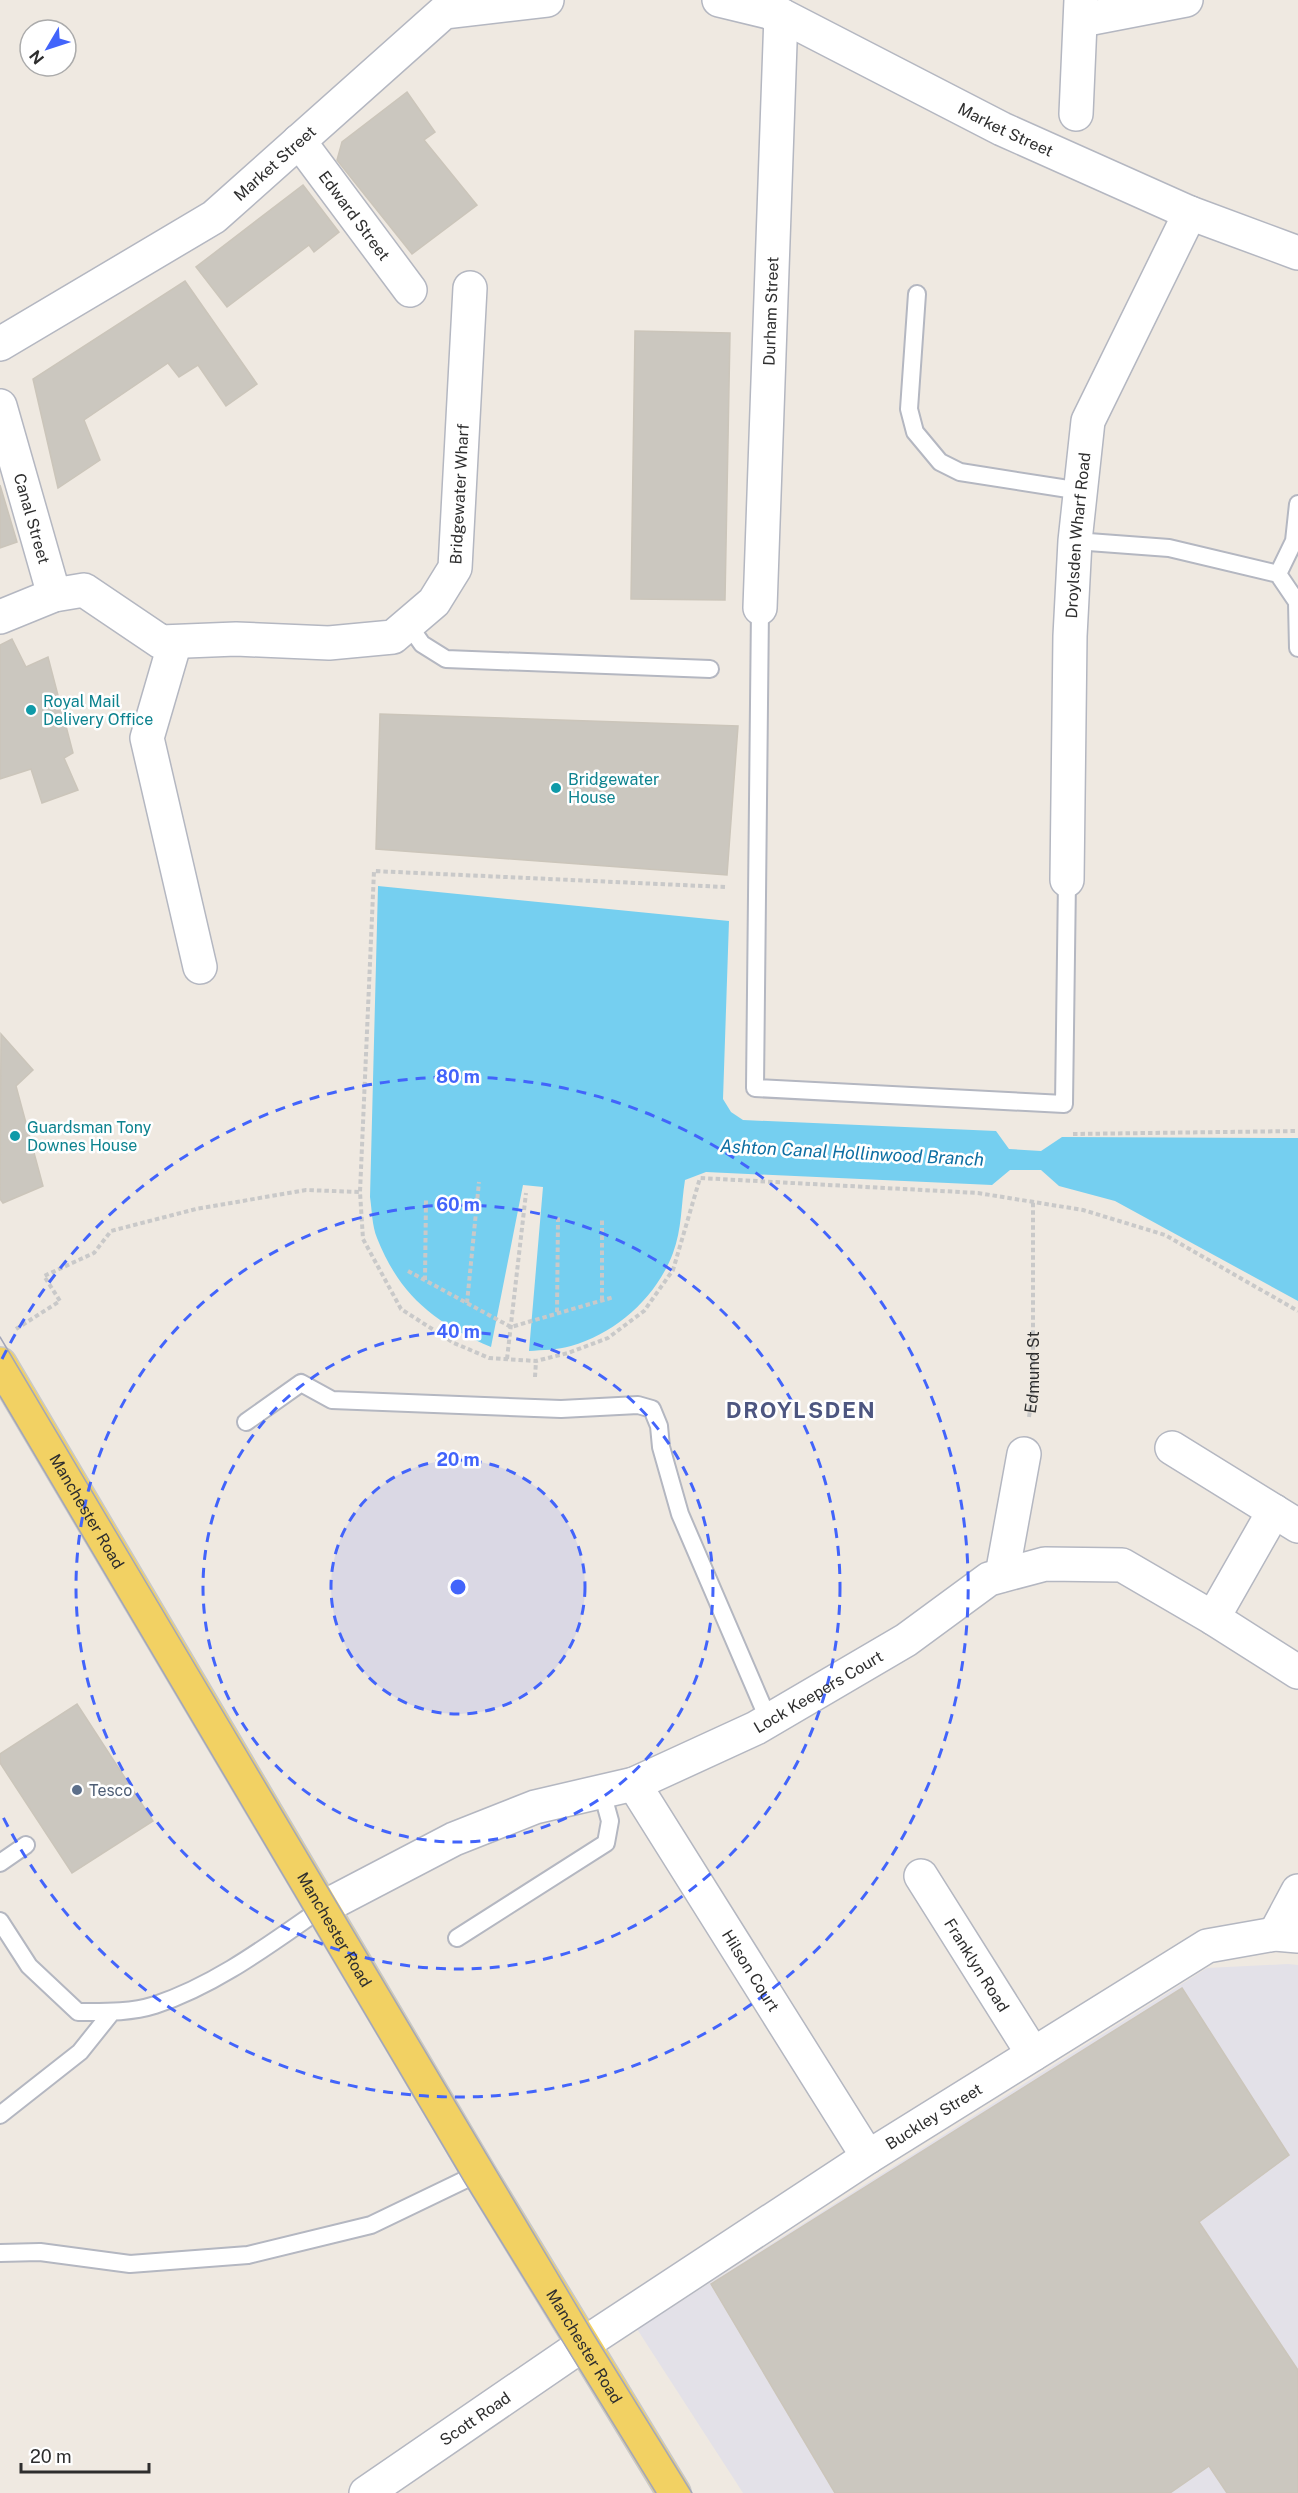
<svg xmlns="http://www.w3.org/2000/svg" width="1298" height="2493" font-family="'Public Sans',sans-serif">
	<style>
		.industrial { fill: #e3e1e8 }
		.water { fill: #75cff0 }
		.building { fill: #cbc7bf; stroke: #cbc5ba; stroke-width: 1.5 }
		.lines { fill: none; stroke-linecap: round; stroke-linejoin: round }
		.service-casing { stroke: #b4b7c1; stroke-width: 20 }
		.minor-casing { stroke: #b4b7c1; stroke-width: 36 }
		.tertiary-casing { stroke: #b4b7c1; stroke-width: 36 }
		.primary-casing { stroke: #c9c9c9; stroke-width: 36 }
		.path { stroke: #c9c9c9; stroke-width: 4; stroke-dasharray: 4.5 3; stroke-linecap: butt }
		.service { stroke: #fff; stroke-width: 16 }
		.minor { stroke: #fff; stroke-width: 33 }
		.tertiary { stroke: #fff; stroke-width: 33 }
		.primary { stroke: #f2d163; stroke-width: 33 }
		.tram { stroke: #a3a6b8; stroke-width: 1.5 }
		.ring { fill: none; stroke: #4264fb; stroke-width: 3; stroke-dasharray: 10 8 }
		.culture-dot { fill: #0f9aa8; stroke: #fff; stroke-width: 2 }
		.service-dot { fill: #5c6f8a; stroke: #fff; stroke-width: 2 }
		.labels { text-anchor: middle; stroke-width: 5; stroke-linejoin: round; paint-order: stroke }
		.street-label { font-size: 16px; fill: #2e2e2e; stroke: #fff }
		.culture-label { font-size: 16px; fill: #0d838f; stroke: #fff; text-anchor: start }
		.service-label { font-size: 16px; fill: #4e5e75; stroke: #fff; text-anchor: start }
		.water-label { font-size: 18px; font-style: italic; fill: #0d6fa3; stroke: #fff }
		.district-label { font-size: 22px; font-weight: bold; letter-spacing: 1.5px; fill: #4d5680; stroke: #fff }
		.centre { fill: #4264fb; stroke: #fff; stroke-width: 3 }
		.ring-label { font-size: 18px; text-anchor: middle; font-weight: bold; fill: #4264fb; stroke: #fff; stroke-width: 5; stroke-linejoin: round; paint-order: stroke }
	</style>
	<rect width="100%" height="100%" fill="#efe9e1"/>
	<path class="industrial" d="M1288,1964l10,1v528h-555l-106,-164 570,-361z"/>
	<path class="water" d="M378,886l351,35 -6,178 8,13 12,8 253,11 13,18 32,2 21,-14 236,1v163l-183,-100 -56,-15 -18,-16h-31l-18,15 -286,-13 -21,8c-4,25 -3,49 -12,73 -17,45 -57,80 -102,93 -13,4 -29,4 -42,5l14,-164 -20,-2 -32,162c-56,-24 -91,-51 -114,-109 -5,-12 -5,-28 -7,-41z"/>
	<path class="building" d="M407,92l28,40 -11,8 53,65 -65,49 -75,-94 5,-18z
		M303,185l36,47 -25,20 -5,-7 -82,62 -31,-40z
		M185,281l72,103 -31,22 -28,-41 -19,12 -11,-14 -84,57 16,40 -42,28 -25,-109z
		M635,331l95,2 -5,267 -94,-1z
		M0,485l17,57 -17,6z
		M12,639l14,28 22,-10 25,96 -9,5 14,32 -36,13 -11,-34 -31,10v-134z
		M380,714l358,12 -11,149 -351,-26z
		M1,1034l32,36 -17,16 27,100 -40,17 -3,-4z
		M77,1704l76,117 -81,52 -72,-110v-9z
		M1182,1988l107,167 -90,67 99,148v123h-71l-18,-27 -39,27h-335l-124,-209z"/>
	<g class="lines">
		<g class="service-casing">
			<path id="service" d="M917,294l-8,115 6,23 25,30 20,10 121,19
				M1075,541l94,7 109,26 19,28 1,46
				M1278,574l16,-33 4,-37
				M760,608l-5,480 309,16 3,-224
				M408,624l14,20 24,15 264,10
				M246,1422l55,-39 31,17 229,9 77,-4 14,4 7,17 2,21 19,67 89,207
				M0,1863l26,-18
				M0,1921l29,45 49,46c25,0 52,1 77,-7 61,-20 115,-61 167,-97
				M457,1938l149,-95 4,-22 -8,-29
				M0,2115l80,-63 32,-40
				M0,2253l40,-1 90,12 118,-9 123,-30 108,-52"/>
		</g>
		<g class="minor-casing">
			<g id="minor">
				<path d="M1082,20l104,-20"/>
				<path d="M1076,114l5,-114"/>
				<path id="s2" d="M299,141l111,149"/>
				<path id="s3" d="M0,406l54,189"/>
				<path id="s4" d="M760,608l21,-593"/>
				<path id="s5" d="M0,617l54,-22 30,-5 77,52 75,-3 93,4 64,-6 41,-35 21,-34 15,-280"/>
				<path d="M175,642l-28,96 53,229"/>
				<path id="s6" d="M1067,880l3,-244 5,-95 13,-120 102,-208"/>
				<path d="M1172,1448l126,78"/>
				<path d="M1002,1575l22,-121"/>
				<path d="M1213,1618l61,-107"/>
				<path id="s7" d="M634,1784l234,373"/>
				<path id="s8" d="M921,1876l112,178"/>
				<path id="s9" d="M322,1908l132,-69 81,-32 99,-23 122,-56 150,-88 83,-61 56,-15 77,1 91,53 85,54"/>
				<path d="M1275,1934l23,-43"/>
				<path id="s10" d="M585,2343l283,-186 339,-211 68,-12 23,2"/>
			</g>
		</g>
		<g class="tertiary-casing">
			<g id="tertiary">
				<path id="s11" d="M719,0l62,15 221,114 188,84 108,40"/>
				<path id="s12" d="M0,344l214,-127 230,-205 103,-12"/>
				<path id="s13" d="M366,2493l219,-150"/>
			</g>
		</g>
		<g class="primary-casing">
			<g id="primary">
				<path id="s14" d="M0,1364l479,809 195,320"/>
			</g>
		</g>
		<g class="path">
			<path d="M725,887l-351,-16 -14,321 3,47 38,70 53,34 35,15 47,3 32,-8 40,-15 36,-27 29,-41 27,-92 278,15 105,17 82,25 133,76"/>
			<path d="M1073,1134l225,-3"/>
			<path d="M408,1271l103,56 103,-30"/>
			<path d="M425,1280l1,-82"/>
			<path d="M602,1300v-81"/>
			<path d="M467,1303l12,-121"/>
			<path d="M557,1312l1,-95"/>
			<path d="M16,1329l44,-28 -16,-25 50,-23 17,-22 85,-22 110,-19 54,2"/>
			<path d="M507,1359l19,-166"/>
			<path d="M535,1377l1,-16"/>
			<path id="s1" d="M1029,1417l4,-27v-188"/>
		</g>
		<use href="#service" class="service"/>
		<use href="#minor" class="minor"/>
		<use href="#tertiary" class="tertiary"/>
		<use href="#primary" class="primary"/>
		<path class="tram" d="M0,1337l594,998 98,158
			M0,1396l464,785 192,312"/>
	</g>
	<circle cx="458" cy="1587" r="127" fill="#4264fb" fill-opacity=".12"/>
	<g class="ring">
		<circle cx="458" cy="1587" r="127"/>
		<circle cx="458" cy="1587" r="255"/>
		<circle cx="458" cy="1587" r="382"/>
		<path d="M2 1359A510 510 0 1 1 2 1815"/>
	</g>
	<g class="culture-dot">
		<circle cx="31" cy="710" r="6"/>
		<circle cx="556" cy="788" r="6"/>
		<circle cx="15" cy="1136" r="6"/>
	</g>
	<circle class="service-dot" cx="77" cy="1790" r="6"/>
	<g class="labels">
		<g class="street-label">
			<text dy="6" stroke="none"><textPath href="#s11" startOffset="316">Market Street</textPath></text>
			<text dy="6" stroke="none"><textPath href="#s12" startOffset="330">Market Street</textPath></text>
			<text dy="6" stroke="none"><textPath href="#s2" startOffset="93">Edward Street</textPath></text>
			<text dy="6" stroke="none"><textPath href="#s4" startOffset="297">Durham Street</textPath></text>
			<text dy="6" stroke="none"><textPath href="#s5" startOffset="582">Bridgewater Wharf</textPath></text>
			<text dy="6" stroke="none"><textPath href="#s3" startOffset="117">Canal Street</textPath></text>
			<text dy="6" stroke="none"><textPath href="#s6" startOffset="345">Droylsden Wharf Road</textPath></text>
			<text dy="6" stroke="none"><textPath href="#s1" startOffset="45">Edmund St</textPath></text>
			<text dy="6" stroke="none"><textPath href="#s14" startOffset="171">Manchester Road</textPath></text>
			<text dy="6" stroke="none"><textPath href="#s9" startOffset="544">Lock Keepers Court</textPath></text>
			<text dy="6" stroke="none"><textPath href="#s14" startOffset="657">Manchester Road</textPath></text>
			<text dy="6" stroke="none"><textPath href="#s8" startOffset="105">Franklyn Road</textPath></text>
			<text dy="6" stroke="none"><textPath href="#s7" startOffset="220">Hilson Court</textPath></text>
			<text dy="6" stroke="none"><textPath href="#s10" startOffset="416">Buckley Street</textPath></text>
			<text dy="6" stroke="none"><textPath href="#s14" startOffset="1143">Manchester Road</textPath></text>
			<text dy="6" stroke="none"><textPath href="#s13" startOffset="132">Scott Road</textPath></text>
		</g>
		<g class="culture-label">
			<text x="43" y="707">Royal Mail<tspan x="43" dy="18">Delivery Office</tspan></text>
			<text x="568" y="785">Bridgewater<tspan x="568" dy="18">House</tspan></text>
			<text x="27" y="1133">Guardsman Tony<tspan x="27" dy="18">Downes House</tspan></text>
		</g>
		<g class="service-label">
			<text x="89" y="1796">Tesco</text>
		</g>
		<g class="water-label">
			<text transform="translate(852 1153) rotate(3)" y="6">Ashton Canal Hollinwood Branch</text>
		</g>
		<g class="district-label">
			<text x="801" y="1418">DROYLSDEN</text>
		</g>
	</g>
	<circle cx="458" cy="1587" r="9" class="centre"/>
	<g class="ring-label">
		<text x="458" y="1083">80 m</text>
		<text x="458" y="1211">60 m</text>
		<text x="458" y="1338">40 m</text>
		<text x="458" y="1466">20 m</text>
	</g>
	<g transform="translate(48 48) rotate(231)"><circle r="28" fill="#ffffff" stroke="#ababab" stroke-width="1.5"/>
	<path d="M0-4.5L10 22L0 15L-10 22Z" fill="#4264fb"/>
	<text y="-9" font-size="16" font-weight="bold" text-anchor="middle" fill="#2e2e2e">N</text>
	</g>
	<path d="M21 2463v9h128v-9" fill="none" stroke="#2e2e2e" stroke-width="3"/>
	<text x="30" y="2463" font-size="18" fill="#2e2e2e" stroke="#ffffff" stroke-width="4.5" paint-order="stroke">20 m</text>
</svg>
